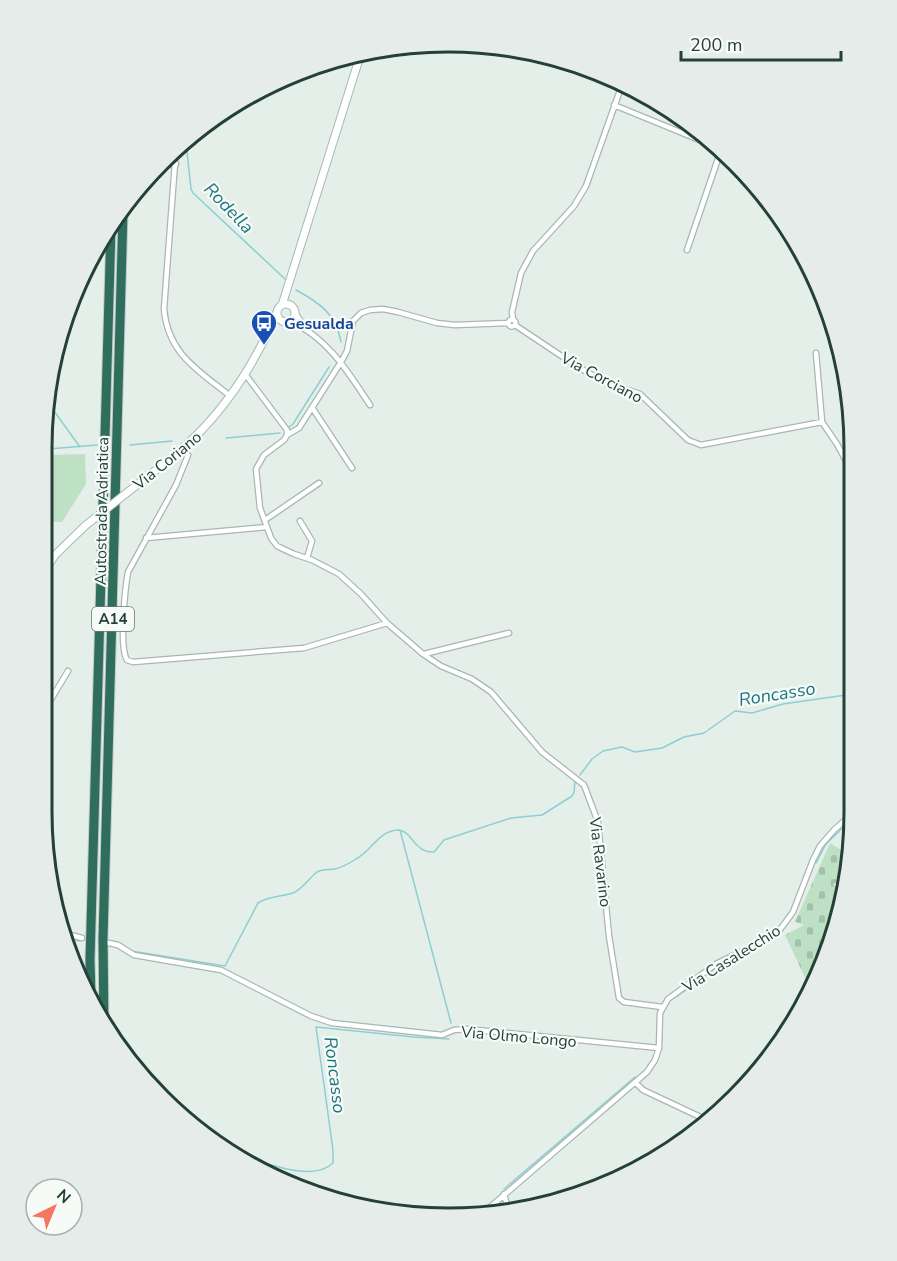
<svg xmlns="http://www.w3.org/2000/svg" width="897" height="1261" font-family="'Nunito Sans',sans-serif">
	<style>
		.green { fill: #bee0c5 }
		.cemetery { fill: url(#cemetery-stones) }
		.lines { fill: none; stroke-linecap: round; stroke-linejoin: round }
		.stream { stroke: #8dced4; stroke-width: 1.5 }
		.minor-casing { stroke: #a7b7b1; stroke-width: 7 }
		.secondary-casing { stroke: #a3bbb1; stroke-width: 9 }
		.motorway-casing { stroke: #c2cac7; stroke-width: 11 }
		.minor { stroke: #fff; stroke-width: 4.5 }
		.secondary { stroke: #fff; stroke-width: 7 }
		.motorway { stroke: #2f6e5c; stroke-width: 9 }
		.secondary-bridge-casing { stroke: #a3bbb1; stroke-width: 9; stroke-linecap: butt }
		.secondary-bridge { stroke: #fff; stroke-width: 7 }
		.labels { text-anchor: middle; stroke-width: 4.5; stroke-linejoin: round; paint-order: stroke }
		.shield { fill: #f6fbf8; stroke: #637971; stroke-width: 1.5 }
		.shield-label { font-size: 15px; font-weight: bold; fill: #244137 }
		.transit-label { font-size: 16px; font-weight: bold; fill: #164399; stroke: #f6fbf8; text-anchor: start }
		.street-label { font-size: 16px; fill: #244137; stroke: #f6fbf8 }
		.water-label { font-size: 18px; font-style: italic; fill: #1c767f; stroke: #f6fbf8 }
		.rim { fill: none; stroke: #244137; stroke-width: 3 }
	</style>
	<defs>
		<pattern id="cemetery-stones" width="16" height="16" patternUnits="userSpaceOnUse" patternTransform="scale(1.5)"><rect width="16" height="16" fill="#bee0c5"/><path d="M2 7V4a2 2 0 0 1 4 0v3zM10 15v-3a2 2 0 0 1 4 0v3z" fill="#a3c1aa"/></pattern>
	</defs>
	<rect width="100%" height="100%" fill="#e5efea"/>
	<path class="green" d="M85,454l1,30 -24,38h-15l1,-67z"/>
	<path class="cemetery" d="M830,843l21,13 -2,15 -16,14 13,5 -5,27 -25,68 -7,1 -24,-51 19,-10 -9,-3z"/>
	<g class="lines">
		<path class="stream" d="M189,137l-2,15 4,37 2,4 92,86
			M296,290c24,13 40,24 45,52
			M49,404l31,43
			M289,427l4,-3 36,-57
			M226,438l54,-5
			M130,445l42,-4
			M48,449l49,-4
			M580,775l12,-16 11,-8 19,-4 13,5 27,-4 22,-11 20,-4 31,-22 17,2 31,-9 70,-10
			M400,830l51,193
			M816,863l10,-19 28,-27
			M65,938l15,3
			M131,951l94,15 33,-63c11,-7 22,-6 35,-10 9,-3 16,-15 24,-21 6,-3 12,-2 18,-3 7,-2 15,-6 21,-10 16,-8 21,-27 41,-29 15,-1 16,23 37,22l10,-12 67,-22 31,-3 30,-19 2,-4 1,-11
			M747,951l28,-13
			M676,997l40,-29 16,-9
			M241,1156c23,6 72,27 92,7v-13l-17,-123 98,10 35,2
			M504,1189l131,-112"/>
		<g class="minor-casing">
			<path id="minor" d="M614,105l105,43
				M176,149l-12,160c4,45 34,61 66,87
				M163,164h13
				M687,250l34,-100
				M295,312l10,16
				M508.5 323a3.5 3.5 0 1 1 7 0a3.5 3.5 0 1 1-7 0Z
				M513,320l-1,-8 9,-39 12,-22 41,-45 12,-20 37,-104
				M290,321c38,17 58,51 80,84
				M515,325l60,40 29,17 36,12 48,46 13,5 121,-23 15,22 15,28
				M816,353l6,69
				M245,374l42,56v5l-3,5 -20,15 -8,14 4,39 11,30 6,8 17,8 18,6 27,14 22,20 26,29 36,31 18,12 31,13 19,13 51,60 42,33 14,37 11,114 10,62 5,4 38,5
				M313,409l39,59
				M287,435l12,-7 42,-66 6,-11 6,-30 8,-8 9,-3 13,-1 15,3 39,11 18,2 53,-2
				M188,455l-12,30 -48,87c-3,17 -9,75 -1,88l6,2 171,-14 83,-25
				M265,520l54,-37
				M300,521l12,20 -5,17
				M146,538l121,-11
				M424,654l85,-21
				M44,711l24,-40
				M63,933l19,5
				M109,943l9,2 16,10 87,15 90,46 21,7 110,12 12,-5 13,-1 192,19
				M635,1082l8,8 68,32
				M504,1194l5,19
				M481,1215l166,-143 8,-12 4,-12 1,-35 8,-14 48,-35 49,-24 14,-9 14,-19 20,-52 7,-14 14,-16 20,-18"/>
		</g>
		<g class="secondary-casing">
			<path id="secondary" d="M277 313a9 9 0 1 1 18 0a9 9 0 1 1-18 0Z
				M282,305l79,-252
				M166,462c51,-39 86,-91 111,-150
				M46,569l9,-14 31,-30"/>
		</g>
		<g class="motorway-casing">
			<path id="motorway" d="M91,996l-1,-36 21,-733
				M104,1025l-1,-86 20,-726"/>
		</g>
		<use href="#minor" class="minor"/>
		<use href="#secondary" class="secondary"/>
		<use href="#motorway" class="motorway"/>
		<g class="secondary-bridge-casing">
			<path id="secondary-bridge" d="M86,525l80,-63"/>
		</g>
		<use href="#secondary-bridge" class="secondary-bridge"/>
	</g>
	<defs>
		<g id="bus-pin" transform="scale(1.35)"><path d="M0 17L-7.5 6A9.5 9.5 0 1 1 7.5 6Z" fill="#1a4fb4" stroke="#f6fbf8"/><path d="M-5-6H5V4H4V6H2V4H-2V6H-4V4H-5ZM-3.5-4V0h7V-4ZM-3.5 1.2v1.5H-2V1.2ZM2 1.2v1.5H3.5V1.2Z" fill="#fff"/></g>
	</defs>
	<g fill-rule="evenodd">
		<use href="#bus-pin" x="264" y="323"/>
	</g>
	<g class="labels">
		<rect class="shield" x="92" y="607" width="42" height="24" rx="4.5"/>
		<g class="shield-label">
			<text x="113" y="624">A14</text>
		</g>
		<g class="transit-label">
			<text x="284" y="329">Gesualda</text>
		</g>
		<g class="street-label">
			<text transform="translate(602 377) rotate(28)" y="6">Via Corciano</text>
			<text transform="translate(167 460) rotate(-39)" y="6">Via Coriano</text>
			<text transform="translate(101 511) rotate(-89)" y="6">Autostrada Adriatica</text>
			<text transform="translate(601 862) rotate(83)" y="6">Via Ravarino</text>
			<text transform="translate(731 958) rotate(-32)" y="6">Via Casalecchio</text>
			<text transform="translate(519 1036) rotate(5)" y="6">Via Olmo Longo</text>
		</g>
		<g class="water-label">
			<text transform="translate(229 208) rotate(46)" y="6">Rodella</text>
			<text transform="translate(777 694) rotate(-9)" y="6">Roncasso</text>
			<text transform="translate(335 1075) rotate(83)" y="6">Roncasso</text>
		</g>
	</g>
	<path d="M0 0H897V1261H0ZM448 52H448A396 396 0 0 1 844 448V812A396 396 0 0 1 448 1208H448A396 396 0 0 1 52 812V448A396 396 0 0 1 448 52Z" fill="#e5ece9" fill-rule="evenodd"/>
	<path class="rim" d="M448 52H448A396 396 0 0 1 844 448V812A396 396 0 0 1 448 1208H448A396 396 0 0 1 52 812V448A396 396 0 0 1 448 52Z"/>
	<g transform="translate(54 1207) rotate(43)"><circle r="28" fill="#f6fbf8" stroke="#a2b1ab" stroke-width="1.5"/>
	<path d="M0-4.5L10 22L0 15L-10 22Z" fill="#f4775e"/>
	<text y="-9" font-size="16" font-weight="bold" text-anchor="middle" fill="#244137">N</text>
	</g>
	<path d="M681 51v9h160v-9" fill="none" stroke="#244137" stroke-width="3"/>
	<text x="690" y="51" font-size="18" fill="#244137" stroke="#f6fbf8" stroke-width="4.5" paint-order="stroke">200 m</text>
</svg>
